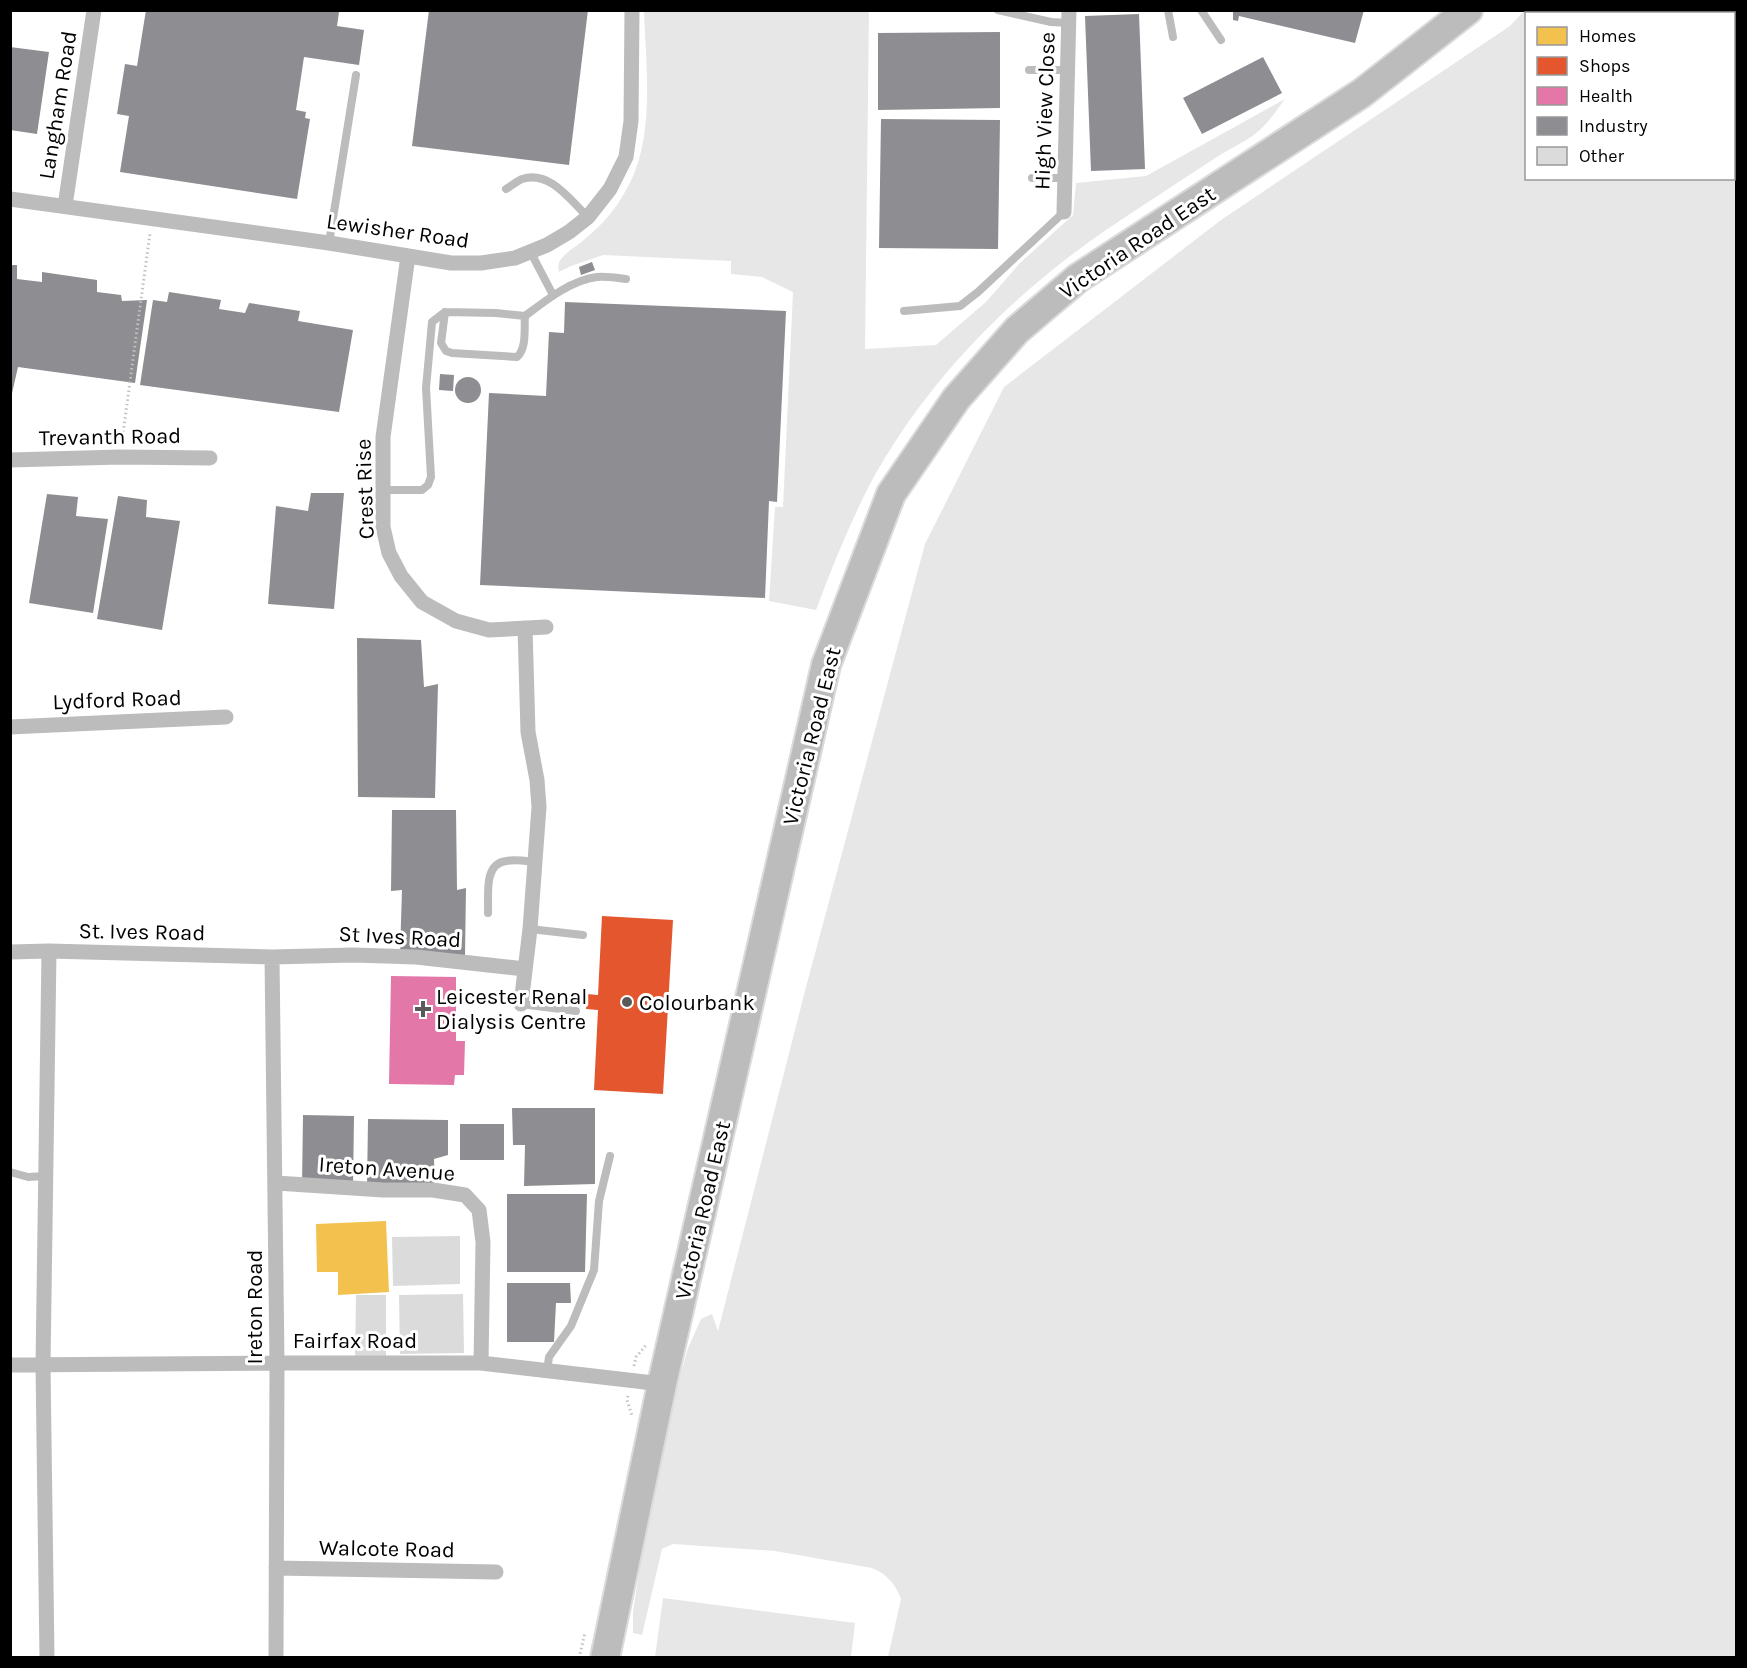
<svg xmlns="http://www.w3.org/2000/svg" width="1747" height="1668" font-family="Karla,sans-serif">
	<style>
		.green { fill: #e7e7e7; fill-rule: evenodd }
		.homes { fill: #f2c14e }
		.shops { fill: #e4572e }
		.health { fill: #e377a8 }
		.industry { fill: #8d8d92 }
		.building { fill: #dbdbdb }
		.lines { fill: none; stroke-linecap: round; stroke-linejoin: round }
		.highway-casing { stroke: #dbdbdb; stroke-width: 32 }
		.path { stroke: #c2c2c2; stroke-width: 3; stroke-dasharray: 1.5 3; stroke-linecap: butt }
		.lane { stroke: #bcbcbc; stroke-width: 8 }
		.street { stroke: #bcbcbc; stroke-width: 15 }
		.highway { stroke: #bcbcbc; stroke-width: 28 }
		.poi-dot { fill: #595959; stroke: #fff; stroke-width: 2 }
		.labels { text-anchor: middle; stroke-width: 6; stroke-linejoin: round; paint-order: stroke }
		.street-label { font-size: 22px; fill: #000; stroke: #fff }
		.poi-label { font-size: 22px; fill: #000; stroke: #fff; text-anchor: start }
	</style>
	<rect width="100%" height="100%" fill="#fff"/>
	<path class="green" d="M644,11h225l-4,338 71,-4 50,-43 34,-39 53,-48 3,-32 70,-7 139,-77c-7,9 -14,20 -23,29 -11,11 -31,20 -45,29 -37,24 -74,48 -111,73 -96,66 -180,151 -236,254 -21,41 -38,83 -54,126l-47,-9 6,-94h8l10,-215 -31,-15 -31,-3v-13l-128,-6 -32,11 -12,6c-1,-5 -1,-9 2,-13 6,-8 18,-14 25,-21 16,-13 29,-28 39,-46 31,-51 21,-124 19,-181z
		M1524,11h212v1646h-848l13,-58c-5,-14 -15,-26 -29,-31l-97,-17 -102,-7 -11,5 -20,86 -9,-2v-21l9,-60 29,-144 17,-60 13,-29 11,-5 6,17 88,-344 119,-443 79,-157 217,-167 289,-194zM1526,14h208v164h-208z
		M663,1598l192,25 -4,34h-196z"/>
	<path class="homes" d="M386,1221l3,71 -51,3v-23h-21l-1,-48z"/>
	<path class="shops" d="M602,916l71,4 -10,174 -69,-4 4,-80 -12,-1 1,-15 11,1z"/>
	<path class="health" d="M391,976l65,1v64h9l-1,34h-9l-1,10 -65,-1z"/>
	<path class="industry" d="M146,10h183l10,2 -2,14 27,4 -5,35 -55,-8 -8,53 10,2 -1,6 5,1 -13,80 -177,-27 9,-56 -12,-2 8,-50 12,2z
		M429,10h159l-19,155 -157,-19z
		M1233,10h131l-9,33 -116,-27 -1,5 -5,-1z
		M1139,14l6,155 -54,2 -6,-155z
		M1000,32v76l-122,2v-77z
		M10,47l39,5 -12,82 -27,-4z
		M1263,57l19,36 -80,41 -19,-36z
		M881,119l119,1 -2,129 -119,-1z
		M592,262l3,8 -14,5 -2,-8z
		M10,265h7v14l25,3v-10l55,8v12l24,3 1,6 25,-1 -12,83 -117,-16 -8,35z
		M169,292l52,8 -2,9 26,4 4,-10 51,8 -2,10 55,9 -14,82 -199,-27 13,-85 14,2z
		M565,302l221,9 -9,191 -8,-1 -4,97 -285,-13 9,-192 57,3 3,-64 15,1z
		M440,374l14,1 -1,16 -14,-1z
		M455 390a13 13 0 1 1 26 0a13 13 0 1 1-26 0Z
		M311,493h33l-10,116 -66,-5 8,-98 32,5z
		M47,494l31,3 -2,19 32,3 -15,94 -64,-10z
		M118,496l29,4 -1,17 34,4 -18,109 -65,-11z
		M357,638l64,2 3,47 14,-3 -3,114 -77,-1z
		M392,810h64l1,80 9,-2 -1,67 -65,-1 2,-64 -11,1z
		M512,1108h83v76l-71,2 1,-41h-12z
		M303,1115l51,1 -1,71 -51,-1z
		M368,1119l80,1v35l-14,4 1,28 -68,2z
		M460,1124h44v36h-44z
		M507,1194h80l-2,78h-78z
		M507,1283h63l1,20h-15l-2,39h-47z"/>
	<path class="building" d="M460,1236v48l-67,2 -1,-49z
		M463,1294l1,59 -64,1 -1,-59z
		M356,1295h30v64h-31z"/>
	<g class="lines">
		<g class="highway-casing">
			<path id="highway" d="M605,1658l57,-274 164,-719 65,-171 65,-95 61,-69 61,-52 284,-185 106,-83"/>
		</g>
		<path class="path" d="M122,441l28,-208
			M634,1366l2,-9 11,-13
			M628,1396l-1,4 5,16
			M579,1658l6,-25"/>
		<path class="lane" d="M998,10l53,12 18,1
			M1168,10l5,27
			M1201,10l20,30
			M1029,70h39
			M1032,178h34
			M506,189c5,-3 11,-8 16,-10 28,-9 48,21 66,38
			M329,243l27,-168
			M531,253l22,42
			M904,311l56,-5 18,-14 86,-80
			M445,312l-4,31 5,8 6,2 65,4c10,-9 7,-28 8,-41
			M383,490h39l6,-5 3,-8 -5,-89 6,-66 13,-10 51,1 29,3c20,-15 46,-36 72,-39 9,-1 20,1 29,2
			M488,913c1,-17 -5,-49 18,-52 9,-2 20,0 29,1
			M530,929l53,6
			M521,1004l55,7
			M10,1172l18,5 18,-1
			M547,1371l2,-14 22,-31 23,-56 5,-69 11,-45"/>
		<path class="street" d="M10,199l319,44 122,20h30l34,-5 32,-13 22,-13 19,-15 22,-28 16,-32 5,-36 1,-111
			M65,206l29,-196
			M1064,212l5,-202
			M408,256l-25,181v90l6,26 12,23 21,26 34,19 33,9 57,-3
			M10,460l110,-3 90,1
			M10,727l216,-10
			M10,952l39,-1 223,6 81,-2 63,2 109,12
			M272,957l5,406 -1,295
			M521,1004l9,-75 9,-122 -2,-27 -9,-48 -3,-104
			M276,1183l107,7h50l32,5 14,15 4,32 -2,121
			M10,1365l267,-2h204l181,21
			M276,1568l220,4
			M47,1658l-4,-293 6,-414"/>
		<use href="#highway" class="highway"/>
	</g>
	<g class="poi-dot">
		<circle cx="627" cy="1002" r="6"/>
		<path d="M420 1000h6v6h6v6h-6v6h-6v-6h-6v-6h6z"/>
	</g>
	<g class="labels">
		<g class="street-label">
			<text transform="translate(57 105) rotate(-81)" y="8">Langham Road</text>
			<text transform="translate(1044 111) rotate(-88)" y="8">High View Close</text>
			<text transform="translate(398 230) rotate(8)" y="8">Lewisher Road</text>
			<text transform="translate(1137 242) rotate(-34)" y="8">Victoria Road East</text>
			<text transform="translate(110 436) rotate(-1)" y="8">Trevanth Road</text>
			<text transform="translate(364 489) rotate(-92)" y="8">Crest Rise</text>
			<text transform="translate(117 699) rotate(-2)" y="8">Lydford Road</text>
			<text transform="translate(811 736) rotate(-76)" y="8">Victoria Road East</text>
			<text transform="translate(142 931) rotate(1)" y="8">St. Ives Road</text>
			<text transform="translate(400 936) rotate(3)" y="8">St Ives Road</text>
			<text transform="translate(387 1168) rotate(4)" y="8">Ireton Avenue</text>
			<text transform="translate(702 1210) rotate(-77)" y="8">Victoria Road East</text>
			<text transform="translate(254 1307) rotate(-90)" y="8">Ireton Road</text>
			<text x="355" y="1348">Fairfax Road</text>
			<text transform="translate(387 1548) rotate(1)" y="8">Walcote Road</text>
		</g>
		<g class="poi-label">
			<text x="436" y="1004">Leicester Renal<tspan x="436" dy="25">Dialysis Centre</tspan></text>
			<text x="639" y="1010">Colourbank</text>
		</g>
	</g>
	<rect width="1747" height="1668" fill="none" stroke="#000000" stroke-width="24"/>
	<rect x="1525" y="12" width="210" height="168" fill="#ffffff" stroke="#999999" stroke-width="1.5"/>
	<rect x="1537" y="27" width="30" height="18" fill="#f2c14e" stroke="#999999" stroke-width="1.5"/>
	<text x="1579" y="42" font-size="18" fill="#000000">Homes</text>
	<rect x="1537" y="57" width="30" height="18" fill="#e4572e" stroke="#999999" stroke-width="1.5"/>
	<text x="1579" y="72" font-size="18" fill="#000000">Shops</text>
	<rect x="1537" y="87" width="30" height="18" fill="#e377a8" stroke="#999999" stroke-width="1.5"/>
	<text x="1579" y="102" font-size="18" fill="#000000">Health</text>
	<rect x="1537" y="117" width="30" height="18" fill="#8d8d92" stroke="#999999" stroke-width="1.5"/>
	<text x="1579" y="132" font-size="18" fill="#000000">Industry</text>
	<rect x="1537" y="147" width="30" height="18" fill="#dbdbdb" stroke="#999999" stroke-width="1.5"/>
	<text x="1579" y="162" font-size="18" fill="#000000">Other</text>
</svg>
